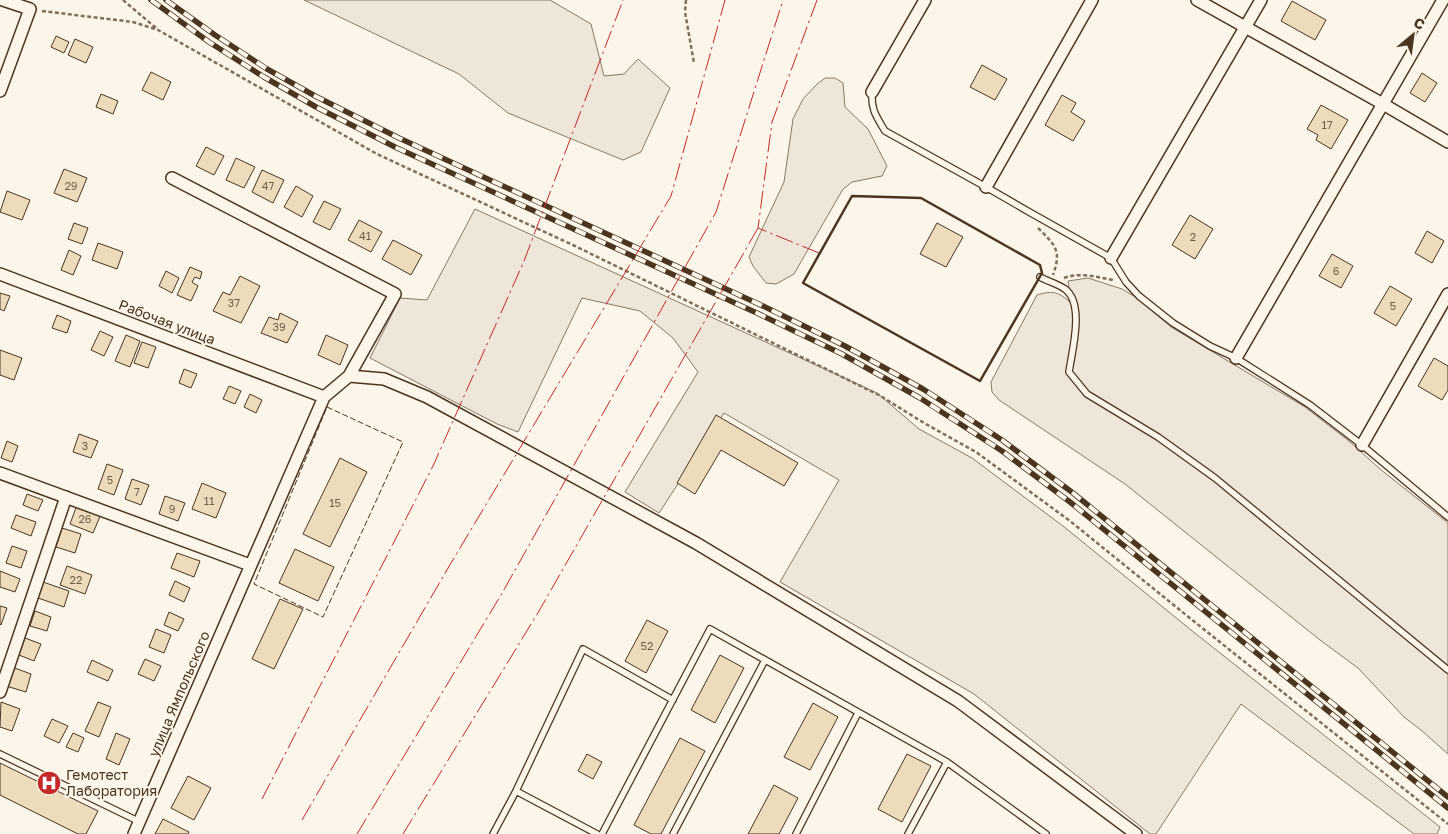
<svg xmlns="http://www.w3.org/2000/svg" width="1448" height="834" font-family="'Golos Text',sans-serif">
	<style>
		.green { fill: #ede6d9; stroke: #887966 }
		.building { fill: #ecdcbc; stroke: #4a3520 }
		.lines { fill: none; stroke-linecap: round; stroke-linejoin: round }
		.lane-casing { stroke: #4a3520; stroke-width: 8 }
		.street-casing { stroke: #4a3520; stroke-width: 14 }
		.path { stroke: #7f6f5c; stroke-width: 2.5; stroke-dasharray: 4 2.5; stroke-linecap: butt }
		.lane { stroke: #fbf6e9; stroke-width: 5.5 }
		.street { stroke: #fbf6e9; stroke-width: 11 }
		.rail-casing { stroke: #4a3520; stroke-width: 5.5 }
		.rail { stroke: #fbf6e9; stroke-width: 4; stroke-dasharray: 11; stroke-linecap: butt }
		.fence { stroke: #4a3520; stroke-width: 1; stroke-dasharray: 6 2.5; stroke-linecap: butt }
		.wall { stroke: #4a3520; stroke-width: 2.5 }
		.power { stroke: #c62828; stroke-width: 1; stroke-dasharray: 18 4 2.5 4; stroke-linecap: butt }
		.labels { text-anchor: middle; stroke-width: 4; stroke-linejoin: round; paint-order: stroke }
		.number-label { font-size: 11px; fill: #725f47 }
		.street-label { font-size: 14px; fill: #4a3520; stroke: #fbf6e9 }
		.poi-label { font-size: 14px; fill: #4a3520; stroke: #fbf6e9; text-anchor: start }
	</style>
	<rect width="100%" height="100%" fill="#fbf6e9"/>
	<path class="green" d="M304,0h246l41,24 13,52 20,-2 14,-15 32,29 -29,64 -18,8 -115,-47 -49,-39z
		M825,78h10l8,5 2,24 23,22 19,37 -5,10 -30,6 -9,7 -49,85 -18,10 -10,-1 -13,-17 -4,-9 35,-75 9,-63 10,-20 14,-15z
		M475,209l402,184 42,36 53,29 91,68 128,104 249,197 -3,7h-23l-173,-130 -85,130h-6l-176,-140 -194,-112 59,-102 -115,-67 -65,100 -34,-21 73,-120 -25,-34 -33,-27 -58,-13 -64,134 -21,-8 -127,-66 30,-60 27,2z
		M1088,278l34,11 15,9 34,29 134,80 44,34 31,28 68,54v231l-27,-24 -17,-13 -46,-49 -38,-28 -195,-156 -126,-84 -7,-8 -1,-10 46,-87c16,-5 22,-3 34,8l-3,-22z"/>
	<path class="building" d="M1292,1l34,19 -11,20 -34,-19z
		M56,36l13,6 -5,11 -13,-6z
		M75,39l18,8 -7,16 -18,-8z
		M982,65l25,14 -12,21 -25,-13z
		M151,72l20,10 -8,18 -21,-10z
		M1422,73l15,10 -12,19 -15,-9z
		M101,94l17,7 -5,13 -17,-7z
		M1062,95l14,8 -5,9 14,9 -12,20 -28,-16z
		M1321,105l27,15 -17,29 -15,-9 2,-5 -11,-6z
		M206,147l18,9 -10,19 -18,-9z
		M236,158l19,9 -11,21 -18,-8z
		M64,169l23,9 -10,24 -23,-9z
		M262,170l22,10 -11,23 -21,-11z
		M296,186l17,10 -11,21 -18,-10z
		M7,191l23,9 -8,20 -22,-8z
		M324,201l17,8 -11,21 -17,-8z
		M1190,215l23,14 -18,30 -23,-14z
		M359,220l23,12 -11,20 -23,-12z
		M74,223l14,5 -6,16 -14,-5z
		M937,223l26,14 -17,30 -26,-13z
		M1427,231l17,10 -12,22 -17,-10z
		M393,240l29,15 -11,20 -29,-16z
		M98,243l25,9 -6,17 -25,-9z
		M69,250l12,6 -8,19 -12,-5z
		M1332,254l21,12 -12,22 -22,-12z
		M190,267l12,5 -2,7 -5,-2 -3,5 6,4 -7,15 -14,-6z
		M166,271l13,7 -7,15 -13,-7z
		M240,276l20,10 -19,37 -28,-12 10,-19 7,3z
		M1390,286l22,13 -16,27 -22,-13z
		M0,293l10,3 -6,15 -4,-2z
		M280,313l18,9 -11,21 -26,-10 8,-16 9,3z
		M57,315l14,6 -4,12 -15,-5z
		M100,331l13,6 -9,19 -13,-6z
		M126,335l14,6 -10,26 -15,-6z
		M326,335l22,10 -8,20 -22,-10z
		M142,342l14,5 -8,21 -14,-5z
		M0,350l22,8 -8,22 -14,-5z
		M1434,358l14,8v24l-6,10 -24,-14z
		M184,369l13,5 -6,14 -12,-5z
		M229,386l12,5 -6,13 -12,-5z
		M250,394l12,6 -6,13 -12,-6z
		M716,415l82,48 -14,23 -63,-36 -26,44 -18,-11z
		M79,434l19,7 -7,17 -18,-6z
		M7,441l11,5 -6,16 -11,-4z
		M340,458l27,14 -37,75 -27,-13z
		M107,464l16,6 -9,25 -16,-6z
		M132,479l17,6 -8,20 -16,-6z
		M202,483l24,10 -10,25 -24,-9z
		M27,494l16,6 -5,11 -15,-6z
		M165,496l20,7 -7,18 -19,-7z
		M77,505l24,9 -8,19 -23,-9z
		M16,515l20,7 -5,14 -20,-8z
		M62,528l19,6 -6,19 -19,-6z
		M12,546l15,5 -6,17 -15,-5z
		M295,549l39,18 -16,34 -39,-18z
		M177,553l23,8 -6,16 -23,-9z
		M67,566l25,9 -7,19 -25,-9z
		M0,571l20,8 -5,13 -15,-5z
		M175,581l15,7 -6,14 -15,-7z
		M43,582l26,9 -5,16 -26,-9z
		M280,599l23,10 -29,60 -22,-10z
		M0,606l7,2 -6,17 -1,-1z
		M35,611l16,6 -4,14 -17,-5z
		M169,612l15,7 -6,12 -14,-6z
		M647,620l21,11 -22,42 -21,-12z
		M156,629l15,6 -7,18 -15,-6z
		M25,638l16,6 -7,17 -15,-6z
		M720,655l24,13 -29,55 -24,-13z
		M145,659l16,7 -7,15 -16,-7z
		M92,660l21,10 -5,11 -21,-9z
		M12,667l19,7 -5,18 -20,-6z
		M1,702l19,7 -8,22 -12,-4z
		M98,702l13,5 -12,30 -14,-6z
		M813,703l25,14 -28,53 -26,-13z
		M52,719l16,7 -9,17 -15,-7z
		M73,733l11,5 -6,14 -12,-5z
		M116,733l14,6 -11,26 -13,-6z
		M680,738l25,13 -44,83h-10l-17,-9z
		M587,754l15,8 -9,17 -15,-8z
		M907,754l24,12 -29,56 -24,-13z
		M0,763l98,48 -12,23h-8l-78,-39z
		M188,776l23,12 -17,32 -23,-12z
		M774,785l24,13 -19,36h-31z
		M163,819l26,13 -1,2h-33z"/>
	<g class="lines">
		<g class="lane-casing">
			<path id="lane" d="M872,92c-1,18 4,24 13,39l101,56 45,26 80,45 15,24 13,14 34,27 37,23 26,12 74,47 52,40 86,72
				M1040,277c7,4 18,7 25,12 20,15 7,62 4,83l18,22 71,43 57,41 233,192
				M0,754l140,68
				M947,762l99,72
				M516,791l67,-142 90,51
				M493,834l23,-43 81,43
				M602,834l108,-205 237,133 -39,72
				M673,834l92,-174
				M796,834l62,-121"/>
		</g>
		<g class="street-casing">
			<path id="street" d="M1197,0l186,104 65,38
				M0,91l30,-82 -27,-9
				M872,92l53,-92
				M172,178l223,116 -46,82
				M986,187l106,-187
				M1111,258l150,-258
				M0,274l324,123
				M1236,358l207,-358
				M1362,445l86,-151
				M0,473l250,92
				M0,692l66,-195
				M134,834l190,-437 25,-21 35,3 43,18 269,146 262,158 178,133"/>
		</g>
		<path class="path" d="M123,0l33,28
			M686,0l-1,12 9,51
			M42,11l91,11 25,8 219,124 198,92 304,149 45,28 52,29 94,69 121,98 257,205
			M1038,228c17,17 24,22 15,47
			M1064,278c16,-6 33,-1 49,2"/>
		<use href="#lane" class="lane"/>
		<use href="#street" class="street"/>
		<g class="rail-casing">
			<path id="rail" d="M151,0l58,42 55,35 52,30 81,41 362,166 83,40 78,44 82,53 68,51 378,306
				M166,0l49,35 52,34 50,28 82,41 364,168 82,40 78,43 79,51 71,53 375,304"/>
		</g>
		<use href="#rail" class="rail"/>
		<path class="fence" d="M327,407l76,35 -80,175 -69,-33z"/>
		<path class="wall" d="M852,196l69,2 119,67 2,8 -62,108 -177,-98z"/>
		<path class="power" d="M817,0l-45,122 -14,106 61,25
			M262,799l171,-333 91,-205 99,-261
			M302,820l149,-257 220,-367 54,-196
			M357,834l144,-239 215,-383 67,-212
			M403,834l136,-223 219,-383"/>
	</g>
	<defs>
		<g id="hospital-disc" transform="scale(1.25)"><circle r="9.5" fill="#c62828" stroke="#fbf6e9"/><path d="M-5-5h3v3.5h4V-5h3V5h-3V1.5h-4V5h-3Z" fill="#fff"/></g>
	</defs>
	<g fill-rule="evenodd">
		<use href="#hospital-disc" x="49" y="783"/>
	</g>
	<g class="labels">
		<g class="number-label">
			<text x="1327" y="129">17</text>
			<text x="71" y="190">29</text>
			<text x="268" y="190">47</text>
			<text x="365" y="240">41</text>
			<text x="1193" y="241">2</text>
			<text x="1336" y="275">6</text>
			<text x="234" y="307">37</text>
			<text x="1393" y="310">5</text>
			<text x="279" y="331">39</text>
			<text x="85" y="450">3</text>
			<text x="110" y="484">5</text>
			<text x="137" y="496">7</text>
			<text x="209" y="505">11</text>
			<text x="335" y="507">15</text>
			<text x="172" y="513">9</text>
			<text x="85" y="523">26</text>
			<text x="76" y="584">22</text>
			<text x="647" y="650">52</text>
		</g>
		<g class="street-label">
			<text transform="translate(167 322) rotate(21)" y="5">Рабочая улица</text>
			<text transform="translate(179 694) rotate(-67)" y="5">улица Ямпольского</text>
		</g>
		<g class="poi-label">
			<text x="66" y="780">Гемотест<tspan x="66" dy="16">Лаборатория</tspan></text>
		</g>
	</g>
	<g transform="translate(1413 35) rotate(29)" stroke="#fbf6e9" stroke-width="4" paint-order="stroke">
	<path d="M0-4L9 19L0 12L-9 19Z" fill="#4a3520"/>
	<text y="-8" font-size="14" font-weight="bold" text-anchor="middle" fill="#4a3520">С</text>
	</g>
</svg>
